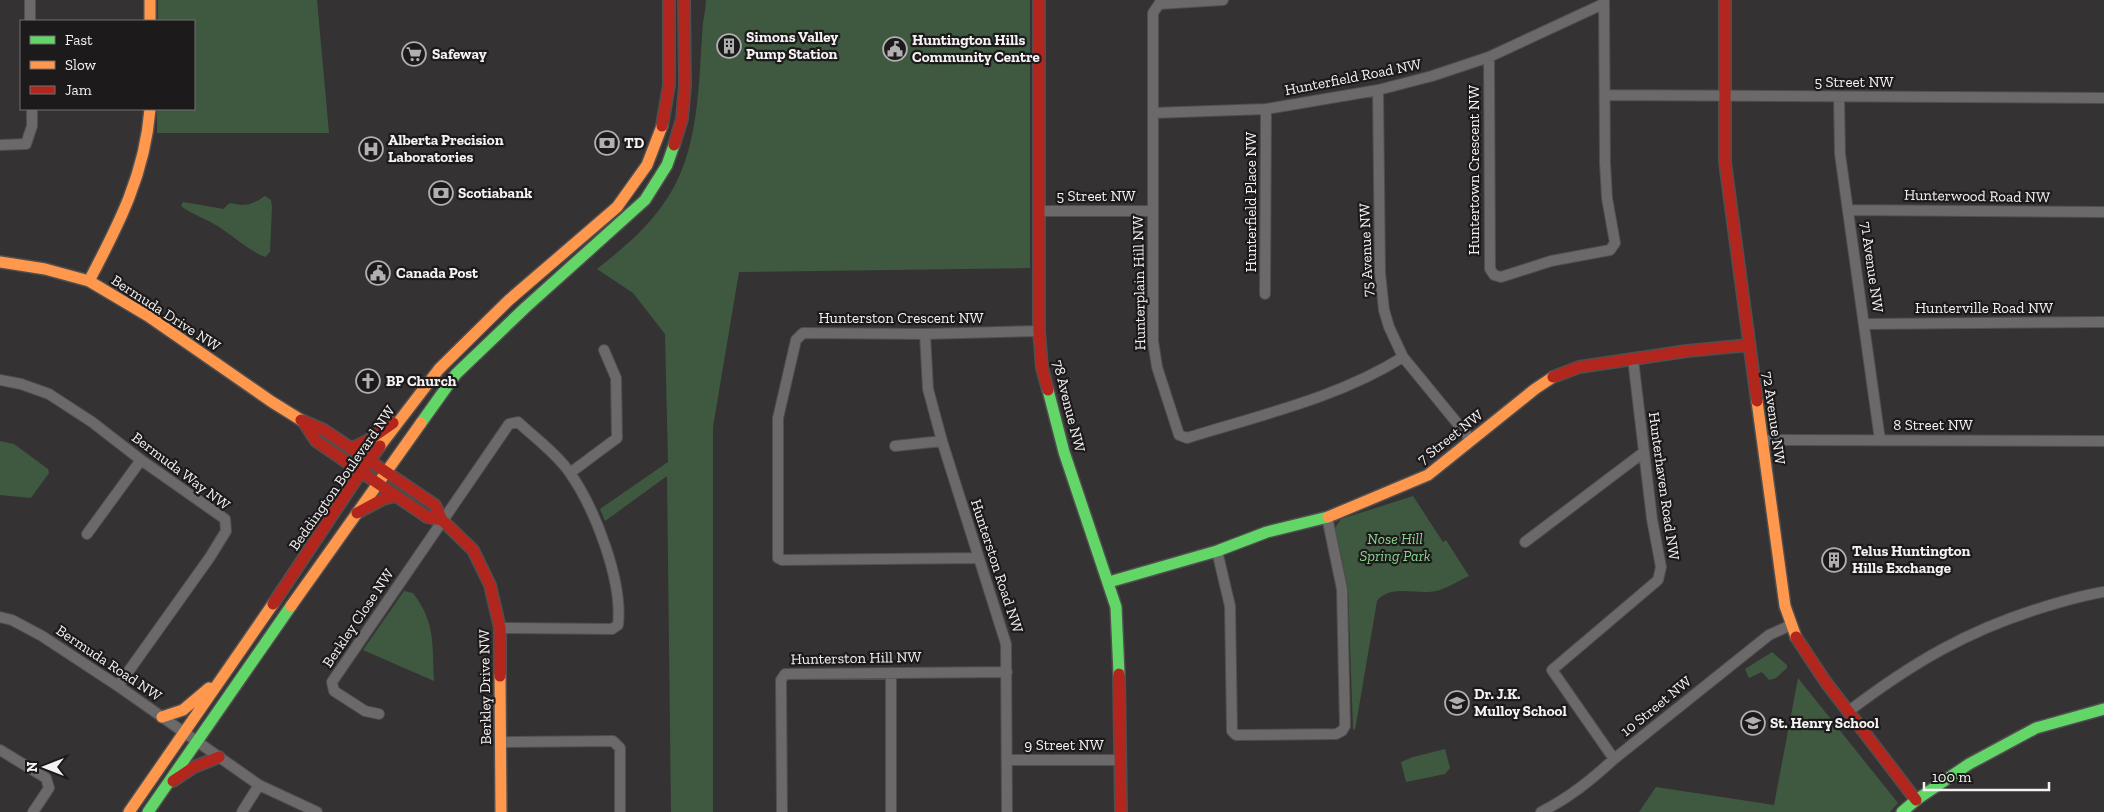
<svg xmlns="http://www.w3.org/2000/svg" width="2104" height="812" font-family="'Zilla Slab',serif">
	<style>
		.green { fill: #3e593f }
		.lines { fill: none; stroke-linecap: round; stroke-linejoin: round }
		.street-casing { stroke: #504e4f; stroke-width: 12 }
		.fast-casing { stroke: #504e4f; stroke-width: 14 }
		.slow-casing { stroke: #504e4f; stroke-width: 14 }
		.jam-casing { stroke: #504e4f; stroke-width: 14 }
		.street { stroke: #6b696a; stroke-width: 10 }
		.fast { stroke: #63d668; stroke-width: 11 }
		.slow { stroke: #ff974d; stroke-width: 11 }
		.jam { stroke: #b3261e; stroke-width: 11 }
		.labels { text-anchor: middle; stroke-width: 4.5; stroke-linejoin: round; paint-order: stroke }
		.poi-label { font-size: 15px; font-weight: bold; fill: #f5f2f3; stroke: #1c1a1b; text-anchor: start }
		.street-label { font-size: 15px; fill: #f5f2f3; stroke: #1c1a1b }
		.park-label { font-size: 15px; font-style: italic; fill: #89d58e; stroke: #1c1a1b }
	</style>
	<rect width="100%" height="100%" fill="#353234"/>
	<path class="green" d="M158,0h159l12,133h-172v-24h37v-88h-36z
		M706,0h324v268l-291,4 -26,155v385h-42l-4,-336 -62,45 -5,-12 68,-47 -3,-128 -32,-41 -36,-24c24,-19 47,-38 65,-63 39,-52 36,-123 41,-183 1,-8 3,-15 3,-23z
		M265,196l6,4 1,7 -2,45 -5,5c-17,-7 -30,-20 -46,-30 -12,-8 -26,-12 -38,-21l2,-4 41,7c6,-9 8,-5 17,-4 9,0 17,-4 24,-9z
		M0,441l14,3 34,25 1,4 -18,25 -31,-3z
		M1413,496l30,46 3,-2 23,36c-11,5 -21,12 -33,15 -19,4 -46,-7 -59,10l-22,129 -2,-1 -5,-140 -13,-61 6,-9z
		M404,591l9,2c23,30 19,52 21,88l-71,-31z
		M1772,652l15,13v3l-11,10 -7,2 -7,-8 -13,6 -4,-9z
		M1798,678l100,125 -8,9h-251l17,-25 118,18z
		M1445,749l5,19 -5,6 -39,8 -5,-20 12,-5z"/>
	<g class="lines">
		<g class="street-casing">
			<path id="street" d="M1223,0l-64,4 -6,9v328l4,26 22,68 8,3c73,-23 151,-40 216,-81
				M30,21v-21
				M1489,57l1,212 4,6 7,2 50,-16 59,-11 5,-7 -8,-45 -2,-35 -1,-163
				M1378,90l2,183 4,37 5,17 14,30 68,83
				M1605,95l499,3
				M1839,98l1,56 40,286
				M1153,113l113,-4 112,-19 54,-14 57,-19 114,-53
				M0,145l26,-1 6,-18v-17
				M1849,210l255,2
				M1041,211h111
				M1265,294l1,-185
				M1865,324l239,-2
				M925,334l3,55 14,52 64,203 1,168
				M0,380l21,4 28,10 43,28 49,38 84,59 1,12 -16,26 -92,129
				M1763,440l341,1
				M895,446l47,-5
				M570,473l47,-35 -1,-60 -12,-28
				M87,534l54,-74
				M1525,542l119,-90
				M1217,551l13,55 2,125 4,4 100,-1 6,-3 3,-5 -3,-137 -15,-72
				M978,558l-196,2 -4,-2v-140l18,-78 7,-7 122,1 114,-3
				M0,617l12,3 30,16 76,50 141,99 58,27
				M1849,711c63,-48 119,-81 195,-104 20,-6 39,-12 60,-15
				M379,714l-14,-3 -31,-20 -2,-9 177,-258 9,-2c17,16 39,32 52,51 25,36 53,108 48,152l-6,4 -112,-1
				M502,742l111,-1 7,7v64
				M0,750l46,28 3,10 -16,24
				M1614,759l-62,-89 106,-90 3,-13 -9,-48 -19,-160
				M1007,760h114
				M242,812l17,-27
				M782,812l-1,-132 4,-6 222,-2
				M891,812v-139
				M1541,812c28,-14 50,-32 73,-53l155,-124 22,-10"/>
		</g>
		<g class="fast-casing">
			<path id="fast" d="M1048,390l16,62 52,155 3,67
				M421,423l35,-49 70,-67 119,-107 22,-35 7,-20
				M1109,582l108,-31 50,-19 61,-15
				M148,812l143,-206
				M1902,812l14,-12 53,-36 67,-36 68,-19"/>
		</g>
		<g class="slow-casing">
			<path id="slow" d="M150,0v21
				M0,262l45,7 44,12 59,35 124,86 29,18
				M89,281c30,-57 56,-107 61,-172
				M1757,401l28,205 11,31
				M380,446l59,-77 70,-69 108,-93 30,-42 15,-39
				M1328,517l100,-42 107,-86 18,-12
				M291,606l130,-183
				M500,676l1,136
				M162,717l21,-7 26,-22
				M129,812l144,-208"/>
		</g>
		<g class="jam-casing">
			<path id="jam" d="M1039,0v331l3,37 6,22
				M1725,0v162l32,239
				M662,126l7,-41v-85
				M674,145l8,-26 3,-34 -1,-85
				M1553,377l26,-10 108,-16 62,-6
				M301,420l23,10 111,75 7,15 31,30 17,35 10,43v48
				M303,421l13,20 111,76 15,3
				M352,448l15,-7 26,-18
				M357,513l26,-14 13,-3
				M273,604l88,-132 19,-26
				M1796,637l29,44 91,119
				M1119,674l2,138
				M173,781l21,-14 25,-10"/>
		</g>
		<use href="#street" class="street"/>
		<use href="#fast" class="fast"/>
		<use href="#slow" class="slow"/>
		<use href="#jam" class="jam"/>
	</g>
	<defs>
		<g id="building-ring" transform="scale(1.25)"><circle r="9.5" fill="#1c1a1b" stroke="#b2afb0" stroke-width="1.5"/><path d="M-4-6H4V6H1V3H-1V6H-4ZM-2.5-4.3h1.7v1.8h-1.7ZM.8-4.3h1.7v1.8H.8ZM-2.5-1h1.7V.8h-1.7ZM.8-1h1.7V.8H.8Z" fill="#b2afb0"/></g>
		<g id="civic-ring" transform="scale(1.25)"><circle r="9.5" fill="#1c1a1b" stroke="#b2afb0" stroke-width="1.5"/><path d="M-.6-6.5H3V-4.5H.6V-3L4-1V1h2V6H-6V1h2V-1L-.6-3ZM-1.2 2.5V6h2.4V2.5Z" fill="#b2afb0"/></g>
		<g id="supermarket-ring" transform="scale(1.25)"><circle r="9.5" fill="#1c1a1b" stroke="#b2afb0" stroke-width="1.5"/><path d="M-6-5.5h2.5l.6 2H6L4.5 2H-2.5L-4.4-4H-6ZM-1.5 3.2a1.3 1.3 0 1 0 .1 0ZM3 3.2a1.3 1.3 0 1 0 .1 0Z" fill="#b2afb0"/></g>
		<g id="bank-ring" transform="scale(1.25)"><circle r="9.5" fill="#1c1a1b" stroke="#b2afb0" stroke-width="1.5"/><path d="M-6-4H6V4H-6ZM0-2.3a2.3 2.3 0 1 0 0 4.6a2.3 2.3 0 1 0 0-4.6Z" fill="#b2afb0"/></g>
		<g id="hospital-ring" transform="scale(1.25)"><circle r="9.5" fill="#1c1a1b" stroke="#b2afb0" stroke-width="1.5"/><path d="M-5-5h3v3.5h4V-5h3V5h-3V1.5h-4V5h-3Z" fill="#b2afb0"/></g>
		<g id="church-ring" transform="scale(1.25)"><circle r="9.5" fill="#1c1a1b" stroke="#b2afb0" stroke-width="1.5"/><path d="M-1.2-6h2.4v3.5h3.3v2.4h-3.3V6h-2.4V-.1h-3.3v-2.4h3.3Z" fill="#b2afb0"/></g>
		<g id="school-ring" transform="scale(1.25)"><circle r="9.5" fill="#1c1a1b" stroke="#b2afb0" stroke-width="1.5"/><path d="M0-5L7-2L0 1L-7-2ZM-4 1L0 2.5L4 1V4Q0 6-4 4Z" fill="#b2afb0"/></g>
	</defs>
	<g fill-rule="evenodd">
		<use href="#building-ring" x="729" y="46"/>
		<use href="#civic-ring" x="895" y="49"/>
		<use href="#supermarket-ring" x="414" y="54"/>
		<use href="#bank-ring" x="607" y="143"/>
		<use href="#hospital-ring" x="371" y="149"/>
		<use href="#bank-ring" x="441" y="193"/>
		<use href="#civic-ring" x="378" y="273"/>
		<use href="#church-ring" x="368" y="381"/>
		<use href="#building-ring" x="1834" y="560"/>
		<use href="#school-ring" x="1457" y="703"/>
		<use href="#school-ring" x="1753" y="723"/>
	</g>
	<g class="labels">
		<g class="poi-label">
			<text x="746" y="42">Simons Valley<tspan x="746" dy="17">Pump Station</tspan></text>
			<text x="912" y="45">Huntington Hills<tspan x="912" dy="17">Community Centre</tspan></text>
			<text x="432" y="59">Safeway</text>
			<text x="388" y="145">Alberta Precision<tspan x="388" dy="17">Laboratories</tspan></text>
			<text x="624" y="148">TD</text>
			<text x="458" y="198">Scotiabank</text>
			<text x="396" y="278">Canada Post</text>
			<text x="386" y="386">BP Church</text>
			<text x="1852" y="556">Telus Huntington<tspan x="1852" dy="17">Hills Exchange</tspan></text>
			<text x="1474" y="699">Dr. J.K.<tspan x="1474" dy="17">Mulloy School</tspan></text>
			<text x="1770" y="728">St. Henry School</text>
		</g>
		<g class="street-label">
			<text transform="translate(1353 77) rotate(-11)" y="5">Hunterfield Road NW</text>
			<text x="1854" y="87">5 Street NW</text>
			<text transform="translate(1474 170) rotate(-90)" y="5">Huntertown Crescent NW</text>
			<text x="1096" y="201">5 Street NW</text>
			<text transform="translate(1977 196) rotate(1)" y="5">Hunterwood Road NW</text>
			<text transform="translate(1251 202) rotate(-90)" y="5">Hunterfield Place NW</text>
			<text transform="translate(1366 250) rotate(-92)" y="5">75 Avenue NW</text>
			<text transform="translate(1872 267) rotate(82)" y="5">71 Avenue NW</text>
			<text transform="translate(1139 283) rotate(-91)" y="5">Hunterplain Hill NW</text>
			<text x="1984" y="313">Hunterville Road NW</text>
			<text transform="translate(166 313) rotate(33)" y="5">Bermuda Drive NW</text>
			<text x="901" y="323">Hunterston Crescent NW</text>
			<text transform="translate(1069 406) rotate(76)" y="5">78 Avenue NW</text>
			<text transform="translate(1774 418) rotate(82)" y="5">72 Avenue NW</text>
			<text x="1933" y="430">8 Street NW</text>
			<text transform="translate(1450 437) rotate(-38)" y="5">7 Street NW</text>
			<text transform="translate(181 471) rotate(37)" y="5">Bermuda Way NW</text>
			<text transform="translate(342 478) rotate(-55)" y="5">Beddington Boulevard NW</text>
			<text transform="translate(1664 486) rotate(82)" y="5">Hunterhaven Road NW</text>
			<text transform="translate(997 566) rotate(72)" y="5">Hunterston Road NW</text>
			<text transform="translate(358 618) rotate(-56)" y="5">Berkley Close NW</text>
			<text transform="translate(856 658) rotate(-1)" y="5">Hunterston Hill NW</text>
			<text transform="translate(109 663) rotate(34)" y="5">Bermuda Road NW</text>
			<text transform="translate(485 687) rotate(-91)" y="5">Berkley Drive NW</text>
			<text transform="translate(1656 706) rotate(-39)" y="5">10 Street NW</text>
			<text x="1064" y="750">9 Street NW</text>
		</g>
		<g class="park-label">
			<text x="1395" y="544">Nose Hill<tspan x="1395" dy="17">Spring Park</tspan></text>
		</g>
	</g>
	<rect x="20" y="20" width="175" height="90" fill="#1c1a1b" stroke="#737071"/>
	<rect x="30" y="36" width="25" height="8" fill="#63d668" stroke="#737071"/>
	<text x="65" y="45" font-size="15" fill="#f5f2f3">Fast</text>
	<rect x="30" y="61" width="25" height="8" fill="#ff974d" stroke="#737071"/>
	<text x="65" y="70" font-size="15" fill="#f5f2f3">Slow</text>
	<rect x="30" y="86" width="25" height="8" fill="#b3261e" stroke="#737071"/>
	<text x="65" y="95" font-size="15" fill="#f5f2f3">Jam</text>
	<g transform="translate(45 767) rotate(270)" stroke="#1c1a1b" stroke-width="4" paint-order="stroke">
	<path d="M0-4L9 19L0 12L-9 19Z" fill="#f5f2f3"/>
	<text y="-8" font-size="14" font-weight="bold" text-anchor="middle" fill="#f5f2f3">N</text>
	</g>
	<path d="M1924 782v8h125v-8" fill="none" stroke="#f5f2f3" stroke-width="2.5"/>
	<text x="1932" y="782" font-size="15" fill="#f5f2f3" stroke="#1c1a1b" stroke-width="4" paint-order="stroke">100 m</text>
</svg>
